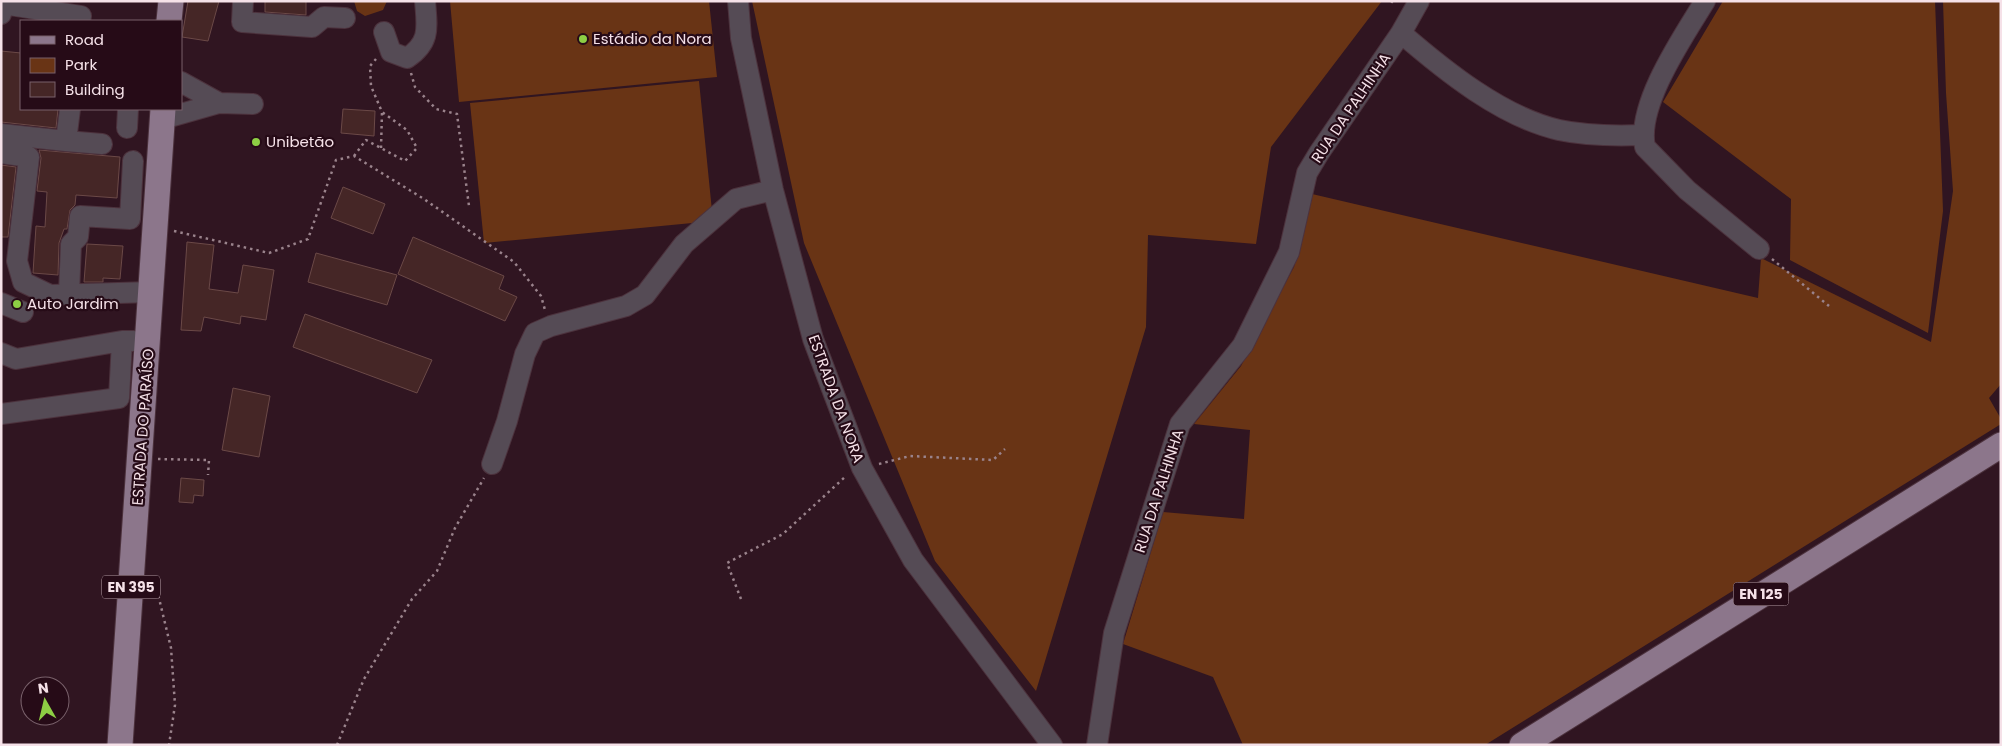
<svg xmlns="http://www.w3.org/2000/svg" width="2002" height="746" font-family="Poppins,sans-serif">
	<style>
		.green { fill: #693415 }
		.building { fill: #452626; stroke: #6b4947 }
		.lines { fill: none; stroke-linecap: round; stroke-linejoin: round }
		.minor-casing { stroke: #4c323d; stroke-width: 22 }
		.major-casing { stroke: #4c323d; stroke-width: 27 }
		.path { stroke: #9a838c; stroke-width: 2.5; stroke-dasharray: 2.5 4; stroke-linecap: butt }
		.minor { stroke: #554b55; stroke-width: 20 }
		.major { stroke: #8c768b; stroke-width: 25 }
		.poi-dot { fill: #8dce44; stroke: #260b17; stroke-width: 2 }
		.labels { text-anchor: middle; stroke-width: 4.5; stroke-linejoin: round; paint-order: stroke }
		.shield { fill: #260b17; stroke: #b7a1a9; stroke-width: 1 }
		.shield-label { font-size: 14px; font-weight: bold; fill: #f5e1e8 }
		.poi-label { font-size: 15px; fill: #f5e1e8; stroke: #260b17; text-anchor: start }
		.street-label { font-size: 15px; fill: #f5e1e8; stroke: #260b17 }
	</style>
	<rect width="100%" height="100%" fill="#301521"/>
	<path class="green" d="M354,1h33l-4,9 -18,6 -8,-5z
		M450,1h259l8,76 -258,25z
		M752,1h630l-111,146 -15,97 -108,-9 -2,92 -110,364 -101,-130 -131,-318z
		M1723,1h212l8,210 -15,122 -138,-73 1,-61 -128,-97z
		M1943,1h58v383l-12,14 12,21v5l-516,321h-242l-30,-68 -90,-33 40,-132 81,7 6,-89 -56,-6 47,-58 53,-99 18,-73 446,104 3,-40 170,84 22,-151 -7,-98z
		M699,81l14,140 -229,22 -14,-140z"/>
	<path class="building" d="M188,1h31l-11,40 -26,-4z
		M265,1h41v14l-41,-3z
		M1,51l20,2v56h37l-2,19 -55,-6z
		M343,109l32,2 -1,25 -33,-3z
		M39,150l81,7 -3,41 -41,-3 -1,10 -5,5 -3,19h-3l-5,14 -1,32 -25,-2 3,-47 9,1 2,-35 -10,-1 4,-33z
		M1,165l15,2 -8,70h-7z
		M343,187l42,17 -12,30 -42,-16z
		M413,237l91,39 -5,13 18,8 -12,24 -107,-47z
		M187,242l27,3 -5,44 29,4 5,-28 31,5 -8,50 -25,-4 -1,8 -36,-7 -3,14 -20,-1z
		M87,244l36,2 -3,33 -17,-1v4h-19z
		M316,253l81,22 -10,30 -79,-23z
		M305,314l127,46 -15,33 -124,-46z
		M233,388l37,8 -11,61 -37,-7z
		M181,478l23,2 -1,16 -9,-1 -1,8 -14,-1z"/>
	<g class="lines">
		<g class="minor-casing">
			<path id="minor" d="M243,1l-1,21 70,5 12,-10 21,1
				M738,1l3,37 32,152 40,149 49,129 51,92 139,185
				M1705,1c-22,36 -69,104 -60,146l42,43 72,59
				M1,14l2,-10 78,12 -1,5
				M384,32l7,20 16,6c24,-16 20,-31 18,-57
				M1401,33c44,38 101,84 158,97 28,6 55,6 83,5
				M181,82l38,21
				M163,119l56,-16 34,1
				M127,128l1,-19
				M1,134l65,7 4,-32
				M66,141l36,3
				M1,153l28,4 -12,104 6,21 27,13 101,-3
				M69,294l2,-50 7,-7 2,-21 50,3 3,-58
				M1,303l22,9
				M1,353l15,6 106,-18h12
				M1,414l118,-16 3,-57
				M492,464l15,-43 18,-67 10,-21 16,-7 75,-20 19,-11 39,-51 52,-45 37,-9
				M1097,745l17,-112 66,-209 63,-79 46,-93 18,-79 12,-20 82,-120 18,-32"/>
		</g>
		<g class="major-casing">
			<path id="major" d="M169,21l2,-20
				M120,745l43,-636
				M1522,745l479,-300"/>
		</g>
		<path class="path" d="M1391,1l5,4
			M411,73l4,14 21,22 21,5 12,92
			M381,148l1,-36
			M354,156l12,-16 39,21 12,-13 -10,-18 -25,-18 -11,-26 -1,-20 6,-7
			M174,231l95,22 39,-14 28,-79 18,-4 70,43 90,63 27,34 4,14
			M1772,259l57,47
			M158,459l51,1 -1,15
			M879,464l31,-8 83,4 12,-11
			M150,589l7,1 14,58 4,57 -6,40
			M741,599l-14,-36 56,-29 63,-58
			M337,745l27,-66 48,-80 25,-28 18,-43 29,-50"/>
		<use href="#minor" class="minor"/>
		<use href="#major" class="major"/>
	</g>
	<g class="poi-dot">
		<circle cx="583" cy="39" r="5"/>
		<circle cx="256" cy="142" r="5"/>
		<circle cx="17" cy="304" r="5"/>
	</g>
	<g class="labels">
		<g class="shield">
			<rect x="102" y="575.5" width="58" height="23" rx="4"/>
			<rect x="1733.5" y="582.5" width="55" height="23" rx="4"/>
		</g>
		<g class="shield-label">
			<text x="131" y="592">EN 395</text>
			<text x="1761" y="599">EN 125</text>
		</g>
		<g class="poi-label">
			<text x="593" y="44">Estádio da Nora</text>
			<text x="266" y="147">Unibetão</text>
			<text x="27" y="309">Auto Jardim</text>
		</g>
		<g class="street-label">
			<text transform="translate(1351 108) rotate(-56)" y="5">RUA DA PALHINHA</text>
			<text transform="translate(836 399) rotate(70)" y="5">ESTRADA DA NORA</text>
			<text transform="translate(143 427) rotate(-86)" y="5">ESTRADA DO PARAÍSO</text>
			<text transform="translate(1159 491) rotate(-72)" y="5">RUA DA PALHINHA</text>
		</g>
	</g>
	<rect width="2002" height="746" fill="none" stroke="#f5e1e8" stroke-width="5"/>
	<rect x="20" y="20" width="162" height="90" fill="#260b17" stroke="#79616b"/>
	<rect x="30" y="36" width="25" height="8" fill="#8c768b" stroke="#79616b"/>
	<text x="65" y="45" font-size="15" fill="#f5e1e8">Road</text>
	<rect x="30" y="58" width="25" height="15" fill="#693415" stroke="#79616b"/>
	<text x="65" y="70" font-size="15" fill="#f5e1e8">Park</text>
	<rect x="30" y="82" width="25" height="15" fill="#452626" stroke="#79616b"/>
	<text x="65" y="95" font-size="15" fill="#f5e1e8">Building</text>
	<g transform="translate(45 701) rotate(352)"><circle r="24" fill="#260b17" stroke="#79616b"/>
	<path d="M0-4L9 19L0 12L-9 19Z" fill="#8dce44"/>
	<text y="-8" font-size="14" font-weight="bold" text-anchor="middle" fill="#f5e1e8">N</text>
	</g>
</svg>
